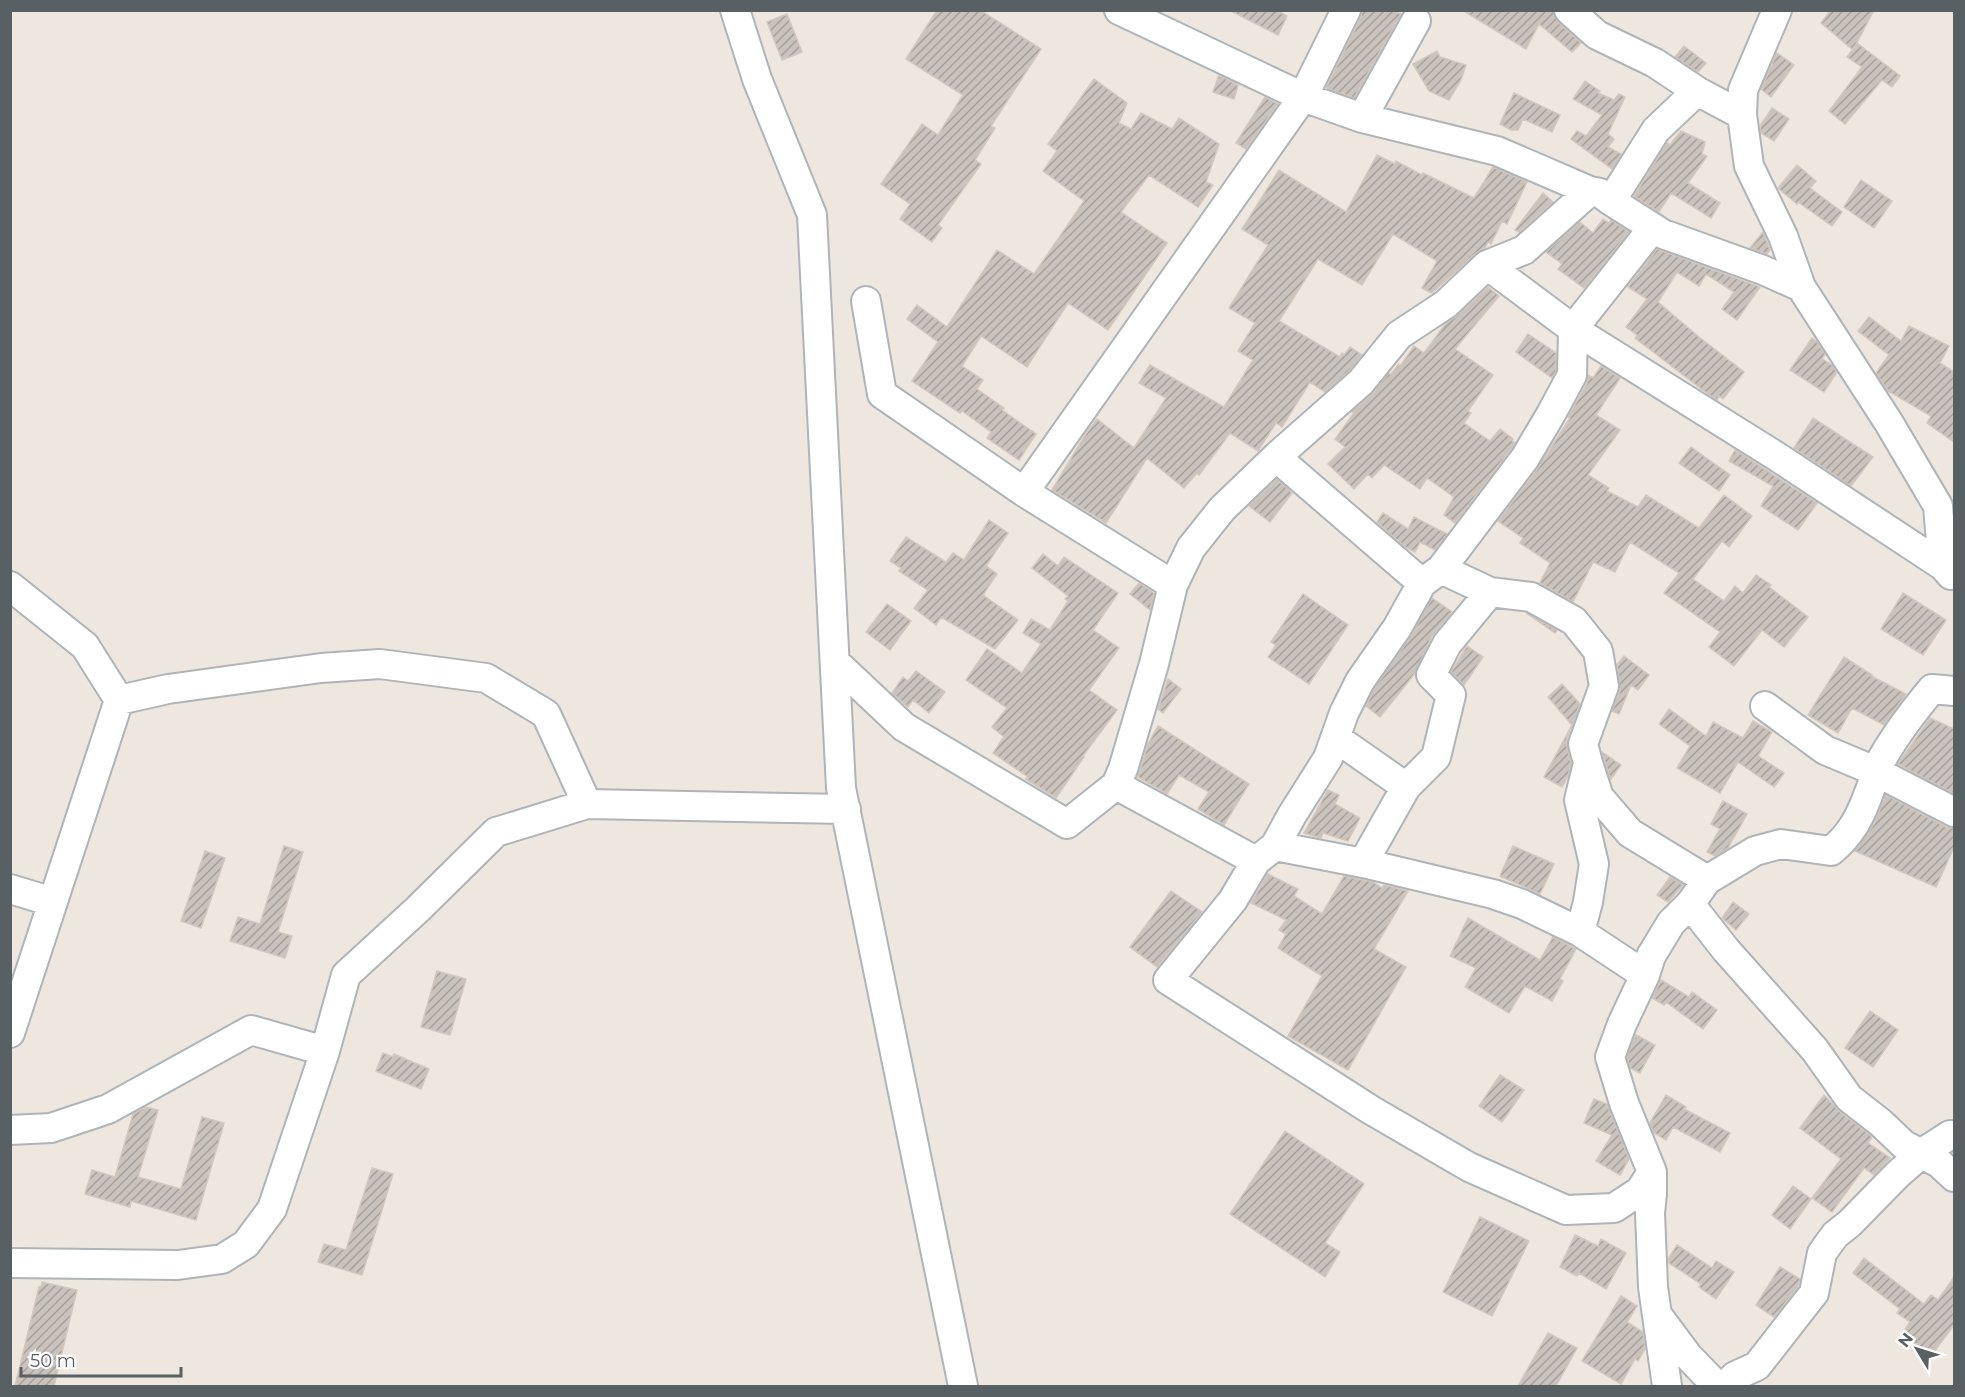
<svg xmlns="http://www.w3.org/2000/svg" width="1965" height="1397" font-family="Montserrat,sans-serif">
	<style>
		.building { fill: url(#building-hatch); stroke: #d3c7be; stroke-width: 1.5 }
		.lines { fill: none; stroke-linecap: round; stroke-linejoin: round }
		.minor-casing { stroke: #aeb4b7; stroke-width: 32 }
		.minor { stroke: #fff; stroke-width: 28 }
	</style>
	<defs>
		<pattern id="building-hatch" width="6" height="6" patternUnits="userSpaceOnUse" patternTransform="scale(1.5)"><rect width="6" height="6" fill="#c9c2bd"/><path d="M-1 1l2-2M0 6l6-6M5 7l2-2" fill="none" stroke="#a6a19d"/></pattern>
	</defs>
	<rect width="100%" height="100%" fill="#eee7e0"/>
	<path class="building" d="M937,10h43l61,39 -50,77 4,2 -20,32 6,4 -43,61 4,3 -10,14 -32,-23 10,-15 -29,-20 41,-60 16,11 25,-40 -57,-36z
		M1229,10h47l11,6 -9,19z
		M1362,10h31l8,4 -47,84 -28,-10 35,-71z
		M1462,10h91l5,12 23,21 -9,9 -33,-28 -13,25z
		M1831,10h43l-21,40 -32,-27z
		M787,14l15,38 -20,8 -15,-38z
		M1857,43l43,33 -8,11 -10,-7 -37,44 -16,-13 33,-44 -15,-10z
		M1684,46l22,17 -8,9 -23,-15z
		M1437,51l3,6 26,8 -5,15 -12,20 -20,-9 -16,-27z
		M1777,53l17,12 -23,32 -10,-8z
		M1219,75l19,10 -4,14 -21,-7z
		M1094,79l33,24 -8,20 12,6 10,-16 31,16 7,-11 40,26 -13,38 7,3 -15,22 -49,-32 -28,37 46,31 -59,87 -40,-27 -41,64 -46,-31 -19,30 21,14 -6,9 27,19 -2,2 34,24 -17,26 -32,-22 4,-6 -29,-21 -2,2 -48,-32 26,-39 -31,-23 10,-14 30,22 50,-77 37,24 50,-73 -41,-30 14,-20 -9,-7z
		M1585,81l15,10 -2,2 16,7 5,-6 6,3 -17,37 6,5 -6,8 13,7 -9,15 -41,-30 6,-8 9,5 16,-21 -29,-16z
		M1514,93l46,22 -8,17 -29,-13 -5,11h-7l-11,-6z
		M1265,97l13,7 -32,45 -10,-6z
		M1772,108l17,11 -15,22 -13,-8 -1,-7z
		M1681,131l24,11 -3,12 5,2 -19,27 32,20 -9,15 -40,-25 -12,19 -25,-16 33,-53 3,2z
		M1377,155l18,9 1,-3 26,14 1,-2 51,25 19,-31 34,15 -20,42 -5,-3 -11,23 -3,-2 -3,6 -9,5 -44,40 -10,-5 15,-27 -44,-27 -31,51 -44,-26 -39,62 61,36 2,-4 2,2 6,-8 12,8 -13,16 -24,21 -15,-10 -28,45 -6,-4 -18,28 -28,-18 -31,42 -2,-2 -13,15 -37,-30 -41,65 -54,-33 33,-55 12,-16 37,29 32,-50 -27,-15 11,-18 74,42 29,-47 -15,-9 17,-28 -26,-15 39,-63 -26,-16 37,-59 67,42z
		M1797,165l19,16 -6,7 32,24 -10,14 -34,-24 -1,2 -19,-16z
		M1861,180l31,21 -18,27 -30,-21z
		M1543,193l10,9 -34,30 -4,-2z
		M1603,219l6,4 2,-3 18,12 -45,56 -26,-19 4,-5 -16,-12 34,-30 13,11z
		M1763,232l7,18 -3,4 -17,-6z
		M1657,249l103,38 -23,33 -15,-11 12,-17 -28,-18 -7,12 -22,-14 -19,30 41,35 45,35 -21,27 -4,-3 -2,4 -13,-9 -69,-53 2,-3 -11,-8 21,-28 -19,-12z
		M1488,287l11,9 -44,53 38,26 -25,36 3,2 -7,10 26,18 10,-12 13,10 -1,2 3,2 -4,6 -56,74 -11,-8 10,-18 -27,-19 -7,11 -36,-24 -12,13 -4,-4 -14,15 -26,-25 17,-17 -10,-8 19,-26 -2,-1 20,-18 17,-21 2,1 8,-10 2,1 13,-19 10,7 22,-30 11,-7z
		M1869,317l32,24 8,-15 40,20 -9,17 14,9v70l-27,-19 4,-7 -43,-25 -12,-18 13,-18 -31,-24z
		M1528,334l28,19v18l-4,7 -36,-26z
		M1812,338l5,4 8,12 -3,5 10,6 5,7 -13,20 -34,-22z
		M1601,366l19,12 -24,37 24,15 -32,45 21,13 -2,3 31,16 8,-12 53,33 25,-33 28,21 -23,31 -7,-6 -29,38 31,22 11,-15 8,7 13,-18 15,10 -2,2 39,30 -24,30 -22,-17 -28,36 -25,-19 11,-15 -56,-39 15,-20 -49,-31 -15,30 -22,-10 -20,40 -33,-19 10,-20 -30,-20 3,-5 -25,-17 40,-53 32,-50 -2,-1 19,-34 1,-8 5,3z
		M1813,418l60,39 -22,29 -57,-38z
		M1691,447l39,28 -11,16 -40,-28z
		M1735,450l82,53 -19,27 -37,-24 12,-20 -44,-25z
		M1277,479l15,14 -22,29 -21,-16z
		M1383,513l25,16 6,-12 33,17 -12,16 -15,-8 -5,10 -10,-5 -28,-25z
		M989,520l19,13 -22,33 11,8 -14,21 35,25 -23,29 -54,-32 -5,8 -22,-17 14,-18 -29,-19 2,-3 -11,-7 16,-24 40,25 7,-9 11,7z
		M1043,554l15,12 6,-9 54,36 -25,37 26,18 -30,42 28,20 -34,46 1,1 -28,41 -30,-19 2,-2 -35,-24 11,-16 -12,-10 15,-19 -41,-28 21,-31 35,24 19,-29 -18,-11 8,-14 19,11 18,-29 -3,-2 3,-3 -36,-28z
		M1139,583l15,10 -4,17 -20,-16z
		M1903,593l43,27 -23,35 -42,-26z
		M1303,594l45,31 -39,59 -41,-27 8,-12 -5,-3z
		M1432,598l20,14 -20,24 -16,36 -36,45 -14,-11 8,-17 37,-53z
		M887,604l24,17 -21,29 -24,-18z
		M1526,613l31,17 -2,3z
		M1467,646l16,11 -19,28 -13,-13z
		M1624,656l25,19 -11,15 -7,-5 -12,29 -7,-3 8,-20 -3,-26z
		M1844,657l28,18 -1,1 35,18 -22,31 -32,-17 -14,25 -30,-18z
		M916,671l29,21 -16,21 -16,-13 -5,7 -16,-14 11,-16 5,4z
		M1168,679l13,10 -18,24 -5,-4z
		M1562,684l18,20 -8,21 -24,-28z
		M1669,709l37,27 7,-14 30,16 10,-17 19,11 -14,24 26,17 -10,14 -36,-25 -18,31 -43,-25 13,-22 -31,-22z
		M1930,718l24,11v65l-56,-30z
		M1572,725l-5,13v10l4,15 -3,13 -6,11 -18,-10z
		M1158,726l91,58 -25,41 -26,-16 11,-17 -30,-17 -12,19 -29,-17 10,-33z
		M1602,752l19,13 -10,14 -1,-1z
		M1328,790l11,5 -4,9 25,14 -12,23 -25,-8 -2,5 -17,-5z
		M1886,795l60,32 8,1v19l-18,40 -81,-36 19,-27z
		M1723,801l24,13 -19,34 -13,8 -8,-4 13,-23 -9,-5z
		M284,846l19,6 -25,80 14,4 -7,22 -55,-17 8,-24 22,7z
		M1513,846l41,18 -14,30 -40,-18z
		M205,851l20,7 -24,70 -20,-7z
		M1268,874l30,15 -4,7 28,18 22,-38 29,6 9,6 2,-3 24,6 -34,58 32,18 -58,103 -60,-34 34,-60 -44,-28 8,-14 -7,-4 7,-10 -35,-17z
		M1670,877l13,8 -15,17 -11,-7z
		M1171,891l31,21 -45,55 -27,-20z
		M1733,902l16,12 -13,16 -14,-12z
		M1468,918l72,42 13,-23 23,12 -16,30 3,2 -11,20 -27,-15 -16,27 -44,-26 11,-19 -26,-12z
		M437,971l29,8 -16,56 -29,-8z
		M1661,980l28,17 3,-5 25,18 -14,19 -37,-27 -2,3 -12,-7z
		M1870,1011l28,19 -25,37 -28,-19z
		M1636,1035l19,10 -15,28 -10,-5 -3,-11z
		M383,1053l10,4 1,-3 35,15 -8,20 -45,-18z
		M1500,1075l24,15 -22,32 -23,-16z
		M1666,1095l20,12 -2,2 46,24 -10,19 -47,-25 -7,13 -12,-7 -4,-10z
		M1824,1095l15,16 33,26 -4,6 22,15 -16,17 -10,-7 -32,44 -20,-14 29,-39 -41,-31z
		M1594,1099l13,5 22,55 -9,16 -24,-14 16,-26 -28,-12z
		M146,1107l12,3 -20,67 43,12 21,-72 22,6 -28,97 -65,-19 -1,6 -45,-13 7,-24 23,7 18,-63z
		M1285,1131l79,53 -39,59 15,9 -15,25 -95,-63z
		M372,1168l21,6 -31,101 -44,-13 6,-18 22,6z
		M1793,1186l18,13 -21,30 -18,-14z
		M1480,1217l49,24 -37,75 -49,-24z
		M1575,1235l23,11 3,-7 25,14 -20,36 -27,-16 -2,3 -17,-9z
		M1677,1245l35,23 4,-7 18,11 -18,27 -17,-12 2,-3 -32,-21 -1,-4z
		M1864,1258l60,46 7,-9 7,5 16,-23v48l-23,31 -29,-23 8,-11 -13,-9 3,-4 -47,-36z
		M1780,1267l20,12 -3,9 -23,29 -18,-12z
		M42,1282l35,8 -23,96h-39l24,-99h2z
		M1621,1296l16,10 -10,16 16,10 2,17 -7,12 -3,-2 -14,25 -39,-23z
		M1548,1333l29,15 -21,38h-38z"/>
	<g class="lines">
		<g class="minor-casing">
			<path id="minor" d="M735,10l22,69 55,136 29,573 122,598
				M1119,10l184,87 59,21 135,33 93,40
				M1569,10l28,25 58,28 42,28 45,24
				M1777,10l-34,80 -1,25 7,51 34,70 18,51 88,136 49,83 5,60
				M1362,118l54,-97
				M1611,201l52,33 100,36 38,17
				M1487,265l86,64 206,129 164,108 8,9
				M866,301l16,93 142,98 149,93
				M1276,457l146,126
				M1024,492l279,-395 43,-87
				M1441,569l49,23 41,5 43,24 24,30 6,35 -21,58 5,19 -9,37 15,64 -6,38 -8,30
				M10,586l75,60 34,54 -109,333
				M835,662l69,65 163,97 49,-39 7,-16 31,-105 19,-79 18,-37 31,-39 54,-52 85,-75 38,-47 47,-31 41,-39 37,-15 66,-59 10,2 11,8 45,-71 41,-39
				M119,700l49,-11 153,-21 59,-4 106,14 60,36 41,90 259,5
				M1765,706l60,44 50,21 79,41
				M1336,738l70,49
				M1588,763l11,34 31,36 77,47
				M1116,785l140,76
				M1275,846l88,17 130,31 29,10 58,28 65,43
				M1363,863l43,-76 30,-30 15,-62 -20,-20 16,-31 43,-52
				M10,889l43,13
				M1690,904l36,46 89,100 34,48 32,25 23,22 35,18 15,14
				M10,1130l41,-2 57,-19 143,-79 74,21
				M1652,1172l-12,19 -26,17 -48,2 -97,-43 -98,-57 -203,-130 65,-80 23,-39 19,-15 17,-31 36,-57 16,-45 16,-32 37,-53 25,-45 19,-14 84,-111 26,-44 21,-39 1,-46 79,-100
				M10,1263l168,2 44,-6 24,-15 26,-35 53,-158 21,-76 72,-66 78,-77 91,-28
				M1659,1317l29,39 29,30
				M1667,1386l-14,-99 -3,-74 2,-19v-22l-28,-69 -14,-46 12,-33 23,-49 6,-19 20,-33 19,-19 17,-24 48,-29 26,-7 50,7c21,-17 30,-36 39,-61 3,-7 4,-15 7,-22 15,-29 34,-54 55,-79l22,2
				M1725,1386l10,-10 22,-10 57,-73 8,-40 13,-18 15,-12 47,-48 25,-22 28,-18h4"/>
		</g>
		<use href="#minor" class="minor"/>
	</g>
	<rect width="1965" height="1397" fill="none" stroke="#596063" stroke-width="24"/>
	<g transform="translate(1917 1349) rotate(308)" stroke="#ffffff" stroke-width="4.5" paint-order="stroke">
	<path d="M0-4.5L10 22L0 15L-10 22Z" fill="#596063"/>
	<text y="-9" font-size="16" font-weight="bold" text-anchor="middle" fill="#596063">N</text>
	</g>
	<path d="M21 1367v9h160v-9" fill="none" stroke="#596063" stroke-width="3"/>
	<text x="30" y="1367" font-size="18" fill="#596063" stroke="#ffffff" stroke-width="4.5" paint-order="stroke">50 m</text>
</svg>
